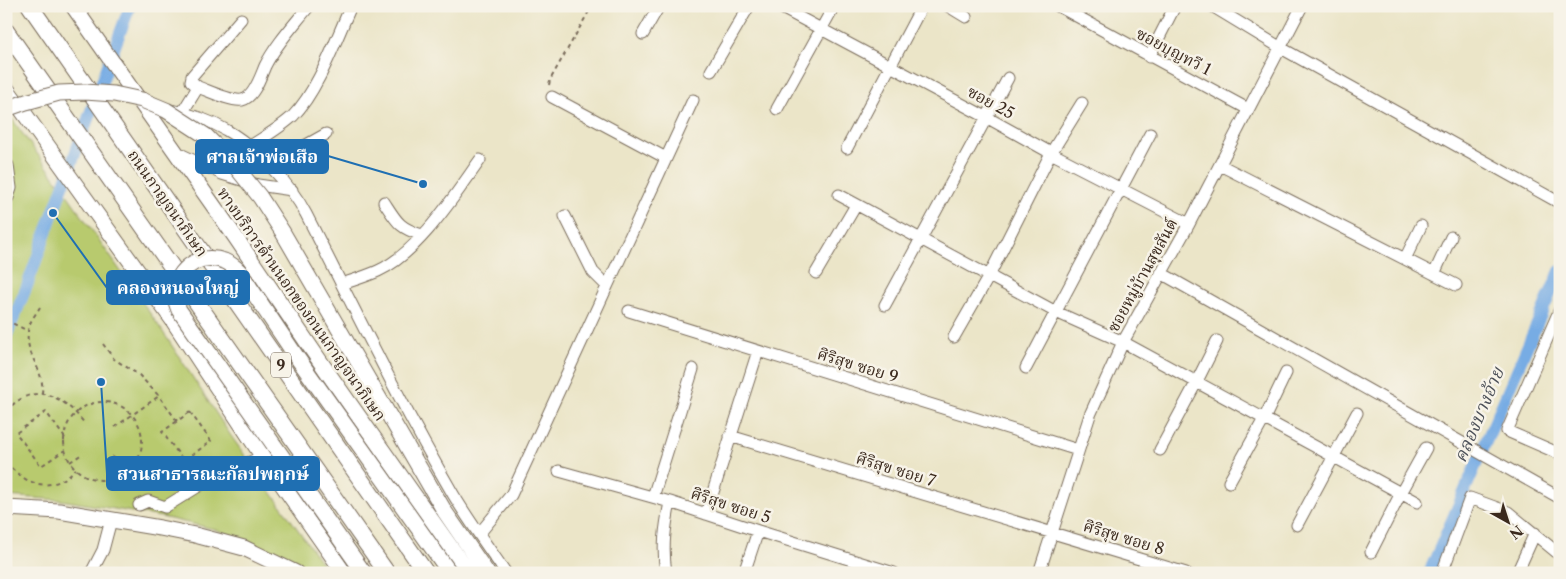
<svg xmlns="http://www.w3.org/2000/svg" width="1566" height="579" font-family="'Libre Caslon Text','Noto Serif Thai',serif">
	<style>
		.green { fill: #b8ca6e; stroke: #7a7a46 }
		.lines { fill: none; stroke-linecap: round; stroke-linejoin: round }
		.canal { stroke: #77ace4; stroke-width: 12 }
		.minor-casing { stroke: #796b5a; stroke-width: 13 }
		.major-casing { stroke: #796b5a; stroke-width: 17 }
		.highway-casing { stroke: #796b5a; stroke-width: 18 }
		.path { stroke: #796b5a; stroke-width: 2; stroke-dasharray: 4 4; stroke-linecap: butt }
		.minor { stroke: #fff; stroke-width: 11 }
		.major { stroke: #fff; stroke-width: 15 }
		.highway { stroke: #fff; stroke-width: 16 }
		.major-bridge-casing { stroke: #796b5a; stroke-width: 17; stroke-linecap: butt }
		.major-bridge { stroke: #fff; stroke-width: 15 }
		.labels { text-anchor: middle; stroke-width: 5; stroke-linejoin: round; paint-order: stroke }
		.shield { fill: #f7f3e8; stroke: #73665b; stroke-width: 1 }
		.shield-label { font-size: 15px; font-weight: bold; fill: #3b2a1e }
		.street-label { font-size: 16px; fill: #3b2a1e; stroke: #f7f3e8 }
		.water-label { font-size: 18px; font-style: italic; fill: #4d5159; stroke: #f7f3e8 }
		.leader { fill: none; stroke: #1f6fb2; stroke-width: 2 }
		.callout-dot { fill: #1f6fb2; stroke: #f7f3e8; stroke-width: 2 }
		.callout { fill: #1f6fb2; stroke: #1f6fb2; stroke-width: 2 }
		.callout-label { font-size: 18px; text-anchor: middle; font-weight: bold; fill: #fff }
	</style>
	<rect width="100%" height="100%" fill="#f7f3e8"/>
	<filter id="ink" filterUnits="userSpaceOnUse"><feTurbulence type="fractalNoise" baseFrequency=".02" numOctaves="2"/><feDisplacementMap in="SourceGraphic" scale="10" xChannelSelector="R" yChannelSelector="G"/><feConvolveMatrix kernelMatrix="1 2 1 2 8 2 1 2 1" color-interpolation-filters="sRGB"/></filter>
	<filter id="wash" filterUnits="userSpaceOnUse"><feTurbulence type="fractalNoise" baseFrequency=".0096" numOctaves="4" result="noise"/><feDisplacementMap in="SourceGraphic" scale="20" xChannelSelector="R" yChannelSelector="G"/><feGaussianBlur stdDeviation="1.12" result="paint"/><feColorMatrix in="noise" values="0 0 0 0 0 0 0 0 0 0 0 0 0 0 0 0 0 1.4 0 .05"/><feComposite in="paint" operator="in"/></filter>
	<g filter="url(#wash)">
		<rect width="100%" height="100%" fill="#ebe5c8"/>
		<path class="green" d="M6,111l58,79 97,139 70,107 98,137h-17l-17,-11 -45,-20 -36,-13 -52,-12 -101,-17 -55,-4z"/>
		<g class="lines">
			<path class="canal" d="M6,337l21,-51 26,-73 77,-207
				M1429,573l131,-302"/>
		</g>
	</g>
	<g filter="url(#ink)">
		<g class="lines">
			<g class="minor-casing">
				<path id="minor" d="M778,6l208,111 65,36 138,71
					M948,6l18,11
					M1058,6l190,103
					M1212,6l69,42 279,155
					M643,34l16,-28
					M1149,57l26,-51
					M711,71l38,-65
					M198,87l-7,-6 1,-5 49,-57
					M552,97l114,61
					M777,109l57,-103
					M171,110c19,4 38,10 55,20 29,16 65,55 80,84 48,94 94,189 147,280 16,27 35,53 53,79
					M182,113l16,-26c11,4 34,15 44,13 12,-2 19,-25 23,-34 11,-22 29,-41 44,-60
					M249,147c15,-10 31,-19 44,-31 25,-25 43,-77 58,-110
					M847,148l75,-142
					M176,152l46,22 36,11 34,5
					M1220,165l236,120
					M269,166l57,-32
					M839,195l217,117 67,30 294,160
					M384,202c13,20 15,26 38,33
					M565,216l28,56 14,14
					M1405,259l16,-33
					M816,273l40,-68
					M1161,273l399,225
					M1434,274l17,-37
					M342,284c12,-4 25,-8 36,-13 40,-18 77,-76 102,-111
					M885,305l123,-227
					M1560,309l-53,122 53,23
					M629,311l449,139
					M954,337l35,-61 62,-123 31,-50
					M1026,368l124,-234
					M730,436l456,137
					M1160,450l36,-67 21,-42
					M559,471l111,31 88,29 136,42
					M1229,482l35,-63 22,-46
					M653,497l40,-128
					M139,505l9,-4 17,6 45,-28 18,-9 35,-13
					M706,514l52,-163
					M1297,525l60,-112
					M479,534l32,-39 182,-395
					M1371,552l30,-59 25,-45
					M91,573l12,-23 8,-30
					M666,573c-4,-27 -1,-45 4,-71
					M744,573l14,-42
					M1039,573l51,-158 33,-73 66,-118 113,-218
					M1442,573l28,-75 38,14 52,43
					M1517,573l18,-40"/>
			</g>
			<g class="major-casing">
				<path id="major" d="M73,6l161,229 94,138 141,200
					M6,88l166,231 91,138 81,116
					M6,166l3,22 -3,9
					M390,417l55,95 42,61
					M6,508l53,3 101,17 35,7 49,13 52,25"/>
			</g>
			<g class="highway-casing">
				<path id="highway" d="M30,6l396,567
					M6,31l381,542"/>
			</g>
			<path class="path" d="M549,85l1,-5 42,-74
				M40,307c-4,7 -12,16 -12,25 -3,24 17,37 14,61
				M6,320l20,10
				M103,344l11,15 25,16 20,21 18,25
				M64 441a39 39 0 1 1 78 0a39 39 0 1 1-78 0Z
				M6,411c29,-31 57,-16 79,13
				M190,412l21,29 -27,20 -22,-29z
				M115,427l44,-31
				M65,438l-19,-26 -30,21 25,33 24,-16
				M112,456l12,16
				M6,462c15,18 35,30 58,17 4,-2 8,-7 12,-10
				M70,462l12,-8"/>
			<use href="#minor" class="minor"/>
			<use href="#major" class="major"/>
			<use href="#highway" class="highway"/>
			<g class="major-bridge-casing">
				<path id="major-bridge" d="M6,109l20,-7 33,-9 26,-1 29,2 28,6 24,10 40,26 26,26 28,35 22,34 108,186
					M364,573l-185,-263c-3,-7 -6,-15 -4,-23 1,-5 4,-10 7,-14 15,-19 40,-19 57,-2l57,85 154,217"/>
			</g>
			<use href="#major-bridge" class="major-bridge"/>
		</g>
	</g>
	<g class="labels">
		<rect class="shield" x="271" y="352.5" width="20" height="25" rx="4"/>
		<g class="shield-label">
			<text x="281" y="370">9</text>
		</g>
		<g class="street-label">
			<text transform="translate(1174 51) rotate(28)" y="6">ซอยบุญทวี 1</text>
			<text transform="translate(991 102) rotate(29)" y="6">ซอย 25</text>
			<text transform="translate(168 203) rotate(55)" y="6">ถนนกาญจนาภิเษก</text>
			<text transform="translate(1142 275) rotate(-61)" y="6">ซอยหมู่บ้านสุขสันต์</text>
			<text transform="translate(302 304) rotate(55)" y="6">ทางบริการด้านนอกของถนนกาญจนาภิเษก</text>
			<text transform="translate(858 365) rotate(17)" y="6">ศิริสุข ซอย 9</text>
			<text transform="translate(896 469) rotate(17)" y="6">ศิริสุข ซอย 7</text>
			<text transform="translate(731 505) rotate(18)" y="6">ศิริสุข ซอย 5</text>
			<text transform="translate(1124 537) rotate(17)" y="6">ศิริสุข ซอย 8</text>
		</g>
		<g class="water-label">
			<text transform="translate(1479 415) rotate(-67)" y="6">คลองบางอ้าย</text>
		</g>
	</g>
	<path class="leader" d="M423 184L328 156M53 213L107 288M101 382L107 474"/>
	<g class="callout-dot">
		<circle cx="423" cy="184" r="5"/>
		<circle cx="53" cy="213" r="5"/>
		<circle cx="101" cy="382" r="5"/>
	</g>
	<g class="callout">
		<rect x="196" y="140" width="132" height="33" rx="5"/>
		<rect x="107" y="271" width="142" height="33" rx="5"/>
		<rect x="107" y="457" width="212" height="33" rx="5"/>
	</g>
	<g class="callout-label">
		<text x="262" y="163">ศาลเจ้าพ่อเสือ</text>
		<text x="178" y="294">คลองหนองใหญ่</text>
		<text x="213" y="480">สวนสาธารณะกัลปพฤกษ์</text>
	</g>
	<rect width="1566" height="579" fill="none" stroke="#f7f3e8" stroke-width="25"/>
	<g transform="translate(1508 522) rotate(141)" stroke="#f7f3e8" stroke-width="4" paint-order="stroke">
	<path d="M0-4L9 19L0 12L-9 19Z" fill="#3b2a1e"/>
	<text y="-8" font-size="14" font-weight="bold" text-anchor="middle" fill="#3b2a1e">N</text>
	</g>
</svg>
